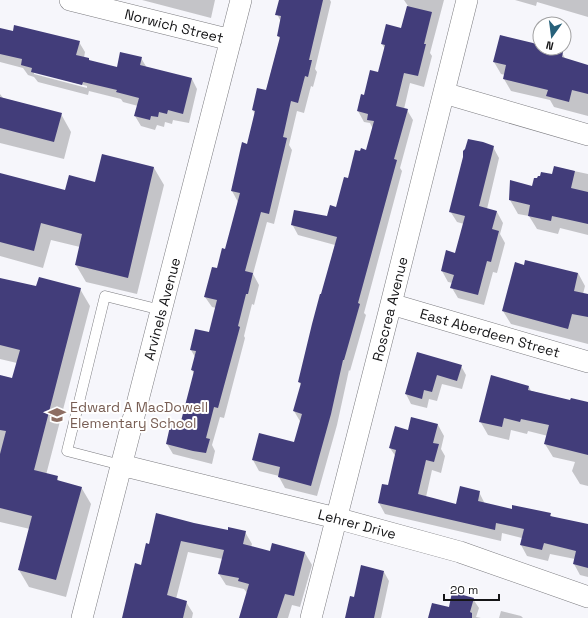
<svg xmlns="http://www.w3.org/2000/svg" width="588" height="618" font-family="'Space Grotesk',sans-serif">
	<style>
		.shadow { fill: #0003; fill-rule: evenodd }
		.building { fill: #423d7a }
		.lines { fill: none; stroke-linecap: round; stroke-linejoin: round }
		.service-casing { stroke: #7c7c80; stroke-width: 11 }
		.minor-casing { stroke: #7c7c80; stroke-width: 22 }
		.service { stroke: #fff; stroke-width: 10 }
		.minor { stroke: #fff; stroke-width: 21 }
		.labels { text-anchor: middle; stroke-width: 4; stroke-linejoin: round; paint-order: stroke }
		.street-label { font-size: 14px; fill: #151517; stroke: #fff }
		.education-label { font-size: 14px; fill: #785e54; stroke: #fff; text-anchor: start }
	</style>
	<rect width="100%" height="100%" fill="#f6f6fb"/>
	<path class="shadow" d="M142,0h73l-4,18z
		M280,0h50l1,2 -16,67 2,3 -4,15 -2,-1 -7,27 -7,-2 -8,34 3,5 -18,74 -7,-2 -14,52 6,11 -5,20 -2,-1 -8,32 1,2 -21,80 -4,-1 -8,28 3,6 -3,13 -39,-10 -6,-10 14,-18 13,-52 -2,-4 3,-13 -4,-7 18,-16 7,-26 -4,-1 -7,-10 21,-47 12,-48 -6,-11 16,-46 7,-30 -2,-5 13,-19 14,-52 -2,-3 3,-14 -4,-8z
		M404,0h40l-14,53 2,3 -8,31 -14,-4 -6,26 3,1 6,10 -13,48 2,3 -38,142 2,2 -16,56 -1,-1 -12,55 -20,71 -32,-8 -6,-11v-1l-20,-5 -6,-11 42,-17 6,-20 -7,-12 7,-26 -2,-3 36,-137 -37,-10 -6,-11 35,-6 10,-10 11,-29 13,-27 6,-1 6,-22 -3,-6 -6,-1 -6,-11 6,-15 15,-23 6,-24 -3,-5 20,-15 6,-23z
		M515,0h73v17l-51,-15 -1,4z
		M0,29l79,13 6,10 -1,6 5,1 1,3 27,6 24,-10 6,10 45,11 5,10 -8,34 -16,-3 -1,4 -7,-2 -1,5 -7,-2 -2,5 -14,-4 -6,-10 3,-10 -15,-4 -2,-3 -32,-8 -1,4 -50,-13 -4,-5 -6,-2 -5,-7 -23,-6zM34,72l53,14v2l-53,-14z
		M540,47l22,6 4,7 22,6v50l-34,-9 -4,-7 -39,-9 -7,-12 1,-4 -4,-1 -7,-12z
		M0,94l3,4 58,16 10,18 -7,27 -64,-16z
		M493,147l6,11 -12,51 10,3 6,11 -3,11 5,9 -8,30 -4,-1 -9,33 -26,-7 -6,-10 1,-5 -5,-1 -6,-11 5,-19 9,2 8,-30 -7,-2 -7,-11z
		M102,155l52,13 10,17 -27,109 -51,-12 -10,-17 4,-18 -29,-7 -8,28 -43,-12v-82l66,17 30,-8z
		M555,167l33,7v61l-28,-7 -2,6 -21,-5 -8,-13 -11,-2 -8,-14 43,-24z
		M525,266l53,7 7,13 -2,8 5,1v49l-77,-20 -8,-13z
		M0,279l37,8 43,2 10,17 -44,169 11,2 2,5 22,5 10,17 -25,93 -37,-10 -10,-17 11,-41 -30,-7v-146l13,3 4,-16 -17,-4z
		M418,353l43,13 5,9 -4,14 -20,-5 -5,17 -8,-2 -2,9 -16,-4 -5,-10z
		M529,387l2,4 40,10 17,2v83l-8,-2 -8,-13 3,-9 -22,-5 -8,-13 3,-8 -20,-5 -1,3 -16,-4 -2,10 -21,-5 -8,-14z
		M438,425l6,11 -3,13 4,7 -4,17 -9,-3 -6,27 31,8 22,-13 6,12 27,6 38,4 2,3 36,8v52l-8,-2 -6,-11 1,-5 -25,-5 -2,7 -21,-5 -6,-11 1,-7 -20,-5 -1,8 -116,-27 -6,-11 10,-17 7,-29 -6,-9 18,-17z
		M194,524l34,7 17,1 7,12 -1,3 20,5 2,-7 32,8 7,12 -12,42 -8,-2 -4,13h-48l7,-25 -3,-4 -18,-4 -7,-11 4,-15 -35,-7 -12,47 10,3 7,11 -1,5h-69l27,-73z
		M384,572l5,9 -8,37h-35z
		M473,599l6,9 -3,9 5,1h-52z
		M501,611l20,5 2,2h-24z"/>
	<path class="building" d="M279,0h44l-14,60h3l-4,17 -3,-1 -7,27 -7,-2 -8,36 4,1 -18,76 -8,-2 -16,59 8,2 -5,21h-2l-8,32 2,1 -22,81 -4,-1 -8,31 4,1 -4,14 -13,-2 -27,-7 5,-22 9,3 14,-54 -3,-1 5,-19 -6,-1 5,-21 14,3 8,-32 -13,-3 8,-30 5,1 5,-20 3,1 15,-56 -9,-2 11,-49 5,2 8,-33 -3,-1 5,-22 9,2 14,-53 -3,-1 4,-20 -6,-1z
		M407,6l25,6 -8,32h2l-8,32 -14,-3 -8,33 12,3 -14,50 3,1 -39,143 2,1 -16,56h-1l-12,54 -20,72 -33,-9 2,-10 -28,-7 7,-27 35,9 8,-28 -9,-3 8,-28 -3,-1 14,-58 8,-30h1l16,-57 -46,-12 3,-15 33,6 3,-11 6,2 8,-30 4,1 7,-28 5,1 1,-3 5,2 8,-29 -7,-1 1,-6 -11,-3 4,-17 3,1 6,-25 8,2 7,-27 -4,-1 5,-20 15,4z
		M14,25l66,16 -4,14 13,3v2l28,7 3,-15 22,5 -2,8 52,13 -9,36 -15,-4 -1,4 -8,-2 -1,5 -7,-1 -1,4 -16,-4 5,-18 -23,-6 1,-2 -34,-8 -1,3 -51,-13 1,-4 -11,-3 1,-6 -22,-5v-26l13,3z
		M500,35l33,8 7,3v2h7l16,4 -1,5 26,8v29l-16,-4 -3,12 -23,-6 2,-6 -45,-11 3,-14 -13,-3z
		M0,97l62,16 -8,29 -54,-14z
		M468,139l15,3 11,4 -15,60 18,5 -5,18 7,2 -8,31 -4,-1 -9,34 -28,-7 4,-13 -13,-4 5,-21 9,3 10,-37 -16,-4 14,-55v-6l2,-2z
		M102,154l52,13 -26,111 -53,-13 7,-31 -41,-11 -7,28 -34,-9v-69l65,17 4,-15 26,7z
		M554,166l21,5 -4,17 17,4v32l-36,-8 -1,5 -23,-5 2,-11 -21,-5 1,-20 22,6 2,-8h3l1,-2h2l1,-4 11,2z
		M525,260l53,13 -4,18 14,3v23l-16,-3 -4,15 -66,-18 13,-49 9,3z
		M39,277l42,11 -47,182 24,6 -1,4 25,7 -26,93 -38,-10 14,-54 -32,-8v-54l6,-23 -6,-1v-55l12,3 8,-28 -20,-5v-67l36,8z
		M417,352l45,13 -5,16 -20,-6 -5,17 -8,-2 -2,9 -17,-5z
		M491,375l38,11 -1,4 42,10 1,-2 17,4v53l-44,-11 5,-19 -28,-6 -1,3 -16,-4 -2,9 -23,-5z
		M411,417l27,7 -5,19 6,1 -5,18 -8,-2 -8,34 38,10 4,-18 20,5 -2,10 34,8v-4l39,8 -1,3 38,8v44l-15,-4 3,-13 -32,-8 -2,7 -22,-5 4,-16 -28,-6 -1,7 -117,-27 4,-19 6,1 8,-35 -7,-2 6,-22 13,4z
		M156,513l38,10 34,7v-3l18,4 -3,13 27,7 2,-8 33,9 -11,44 -9,-2 -8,24h-38l10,-34 -11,-3 1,-3 -21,-4 6,-24 -43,-9 -14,54 20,6 -4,17h-61l13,-55 6,2 5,-22 3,1z
		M361,565l23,6 -10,47h-29l5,-22 4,1z
		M452,592l22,6 -4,14 2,1v5h-44l4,-15 17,4z"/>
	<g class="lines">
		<g class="service-casing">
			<path id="service" d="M121,465l-54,-14 38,-155 56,14"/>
		</g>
		<g class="minor-casing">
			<path id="minor" d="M70,0l161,40
				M444,93l144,42
				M391,304l197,58
				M121,465l215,53 124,34 128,45
				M82,618l159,-618
				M311,618l80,-314 76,-304"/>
		</g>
		<use href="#service" class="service"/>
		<use href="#minor" class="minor"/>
	</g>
	<defs>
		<g id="school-bare" transform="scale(1.38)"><path d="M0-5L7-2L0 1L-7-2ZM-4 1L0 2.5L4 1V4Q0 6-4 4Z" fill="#8d6e63" stroke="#fff" stroke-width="2.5" paint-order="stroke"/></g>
	</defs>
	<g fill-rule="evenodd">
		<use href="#school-bare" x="57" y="415"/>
	</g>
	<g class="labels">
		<g class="street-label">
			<text transform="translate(174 26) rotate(14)" y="5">Norwich Street</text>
			<text transform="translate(162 309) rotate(-75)" y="5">Arvinels Avenue</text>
			<text transform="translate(390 309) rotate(-76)" y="5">Roscrea Avenue</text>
			<text transform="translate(490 333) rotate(16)" y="5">East Aberdeen Street</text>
			<text transform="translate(357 524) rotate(15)" y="5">Lehrer Drive</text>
		</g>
		<g class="education-label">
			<text x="70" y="412">Edward A MacDowell<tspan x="70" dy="16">Elementary School</tspan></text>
		</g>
	</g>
	<g transform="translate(552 36) rotate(194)"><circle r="19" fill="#ffffff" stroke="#a1a1a2"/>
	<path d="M0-3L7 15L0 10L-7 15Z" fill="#27617a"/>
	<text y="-6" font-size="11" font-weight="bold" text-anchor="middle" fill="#151517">N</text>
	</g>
	<path d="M444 594v6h55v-6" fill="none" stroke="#151517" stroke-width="2"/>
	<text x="450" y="594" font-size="12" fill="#151517" stroke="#ffffff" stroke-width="3" paint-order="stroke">20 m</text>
</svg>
